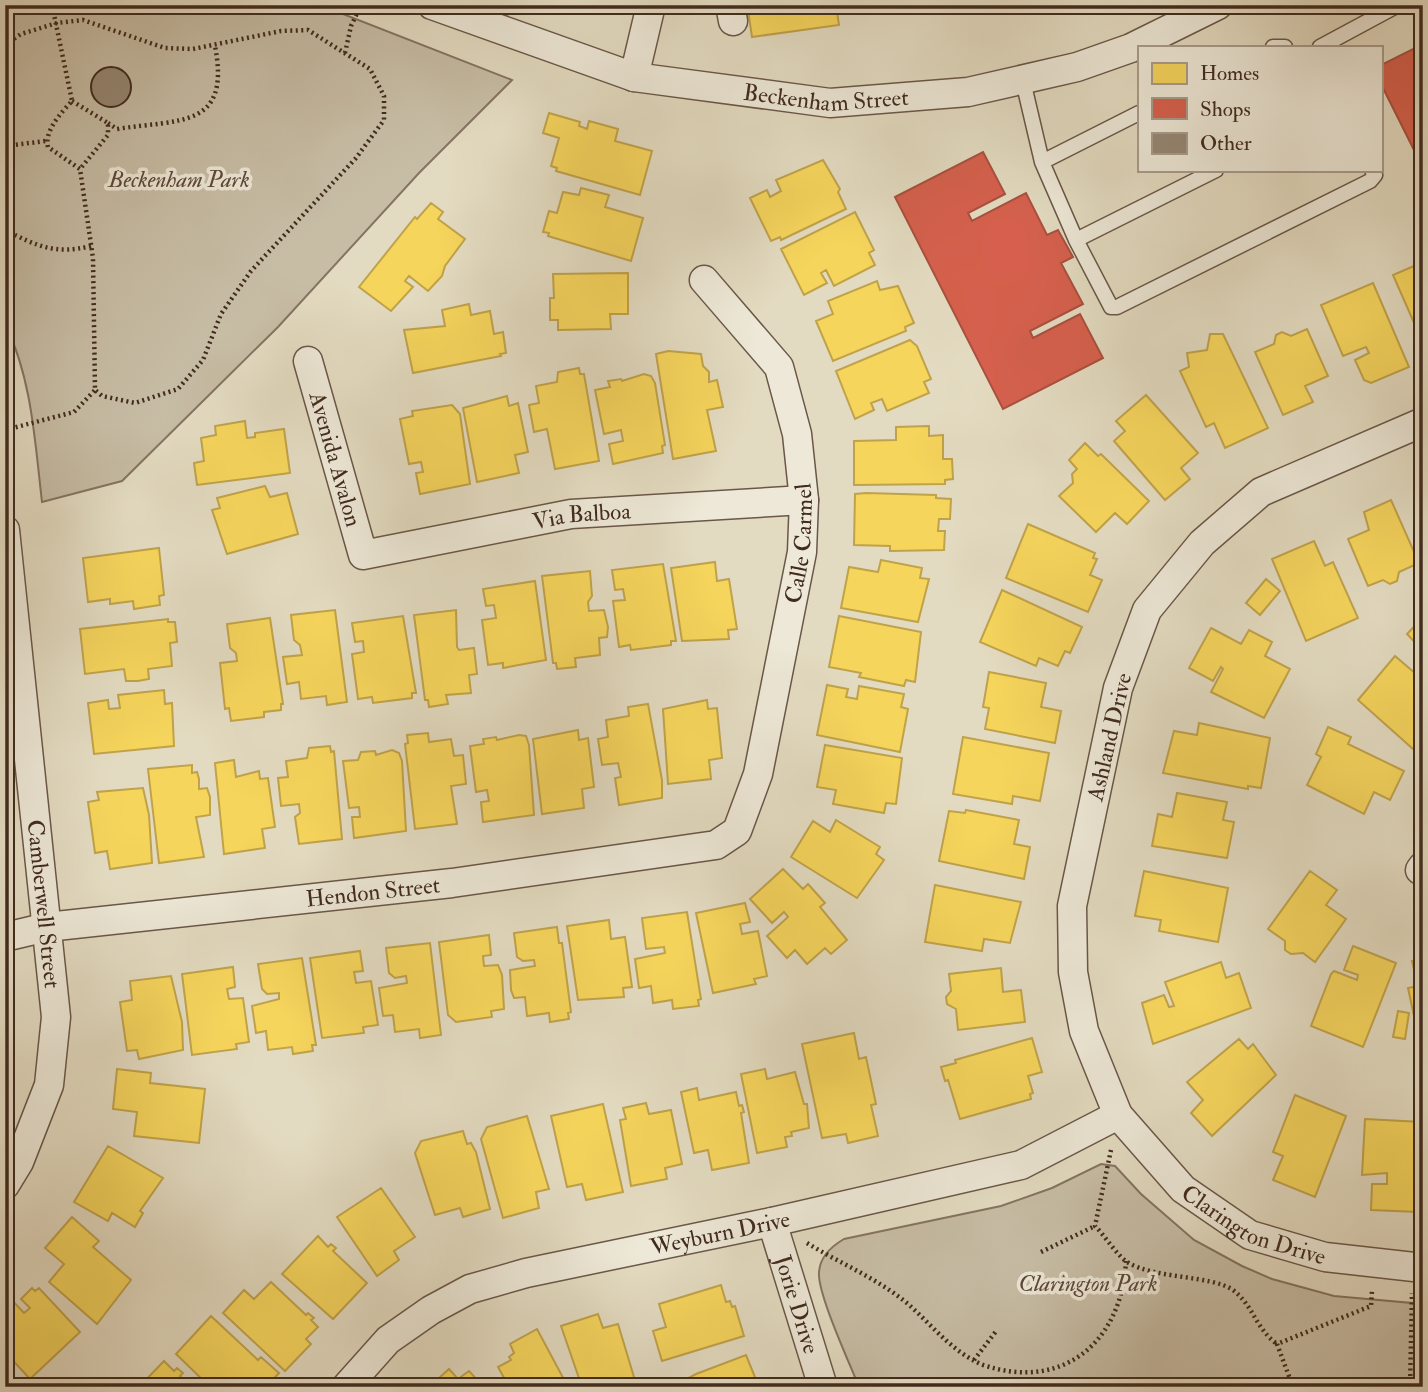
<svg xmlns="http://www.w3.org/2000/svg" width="1428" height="1392" font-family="'IM FELL Double Pica',serif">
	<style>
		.green { fill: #c7bda5; stroke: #847462; stroke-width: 2 }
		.homes { fill: #f6d55c; stroke: #c0a24a; stroke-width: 2 }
		.shops { fill: #d6604d; stroke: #a9503f; stroke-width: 2 }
		.building { fill: #958773; stroke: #412b1f; stroke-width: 2 }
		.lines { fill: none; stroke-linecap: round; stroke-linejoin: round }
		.lane-casing { stroke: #6a5748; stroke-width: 17 }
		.street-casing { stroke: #6a5748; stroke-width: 31 }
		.path { stroke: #412b1f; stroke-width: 4.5; stroke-dasharray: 2 3.5; stroke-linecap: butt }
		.lane { stroke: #ede8d7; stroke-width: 14 }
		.street { stroke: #ede8d7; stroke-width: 28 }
		.labels { text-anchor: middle; stroke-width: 7; stroke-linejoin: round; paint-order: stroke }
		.street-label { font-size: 23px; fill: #412b1f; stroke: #ede8d7 }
		.park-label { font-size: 23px; font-style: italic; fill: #5c483a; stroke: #ede8d7 }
	</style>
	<rect width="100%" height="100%" fill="#e3dbc1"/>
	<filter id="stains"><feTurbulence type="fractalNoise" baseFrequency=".00286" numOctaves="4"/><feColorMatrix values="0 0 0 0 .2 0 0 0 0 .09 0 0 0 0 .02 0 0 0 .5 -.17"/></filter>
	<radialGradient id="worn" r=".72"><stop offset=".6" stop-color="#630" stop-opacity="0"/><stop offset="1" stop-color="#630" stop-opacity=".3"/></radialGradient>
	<path class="green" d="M5,5h315l192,75 -93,93 -141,154 -156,154 -80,21c-7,-59 -10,-124 -37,-178z
		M1101,1164l14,2 26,28 53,46 48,26 30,13 62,17 89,8v83h-564c-9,-23 -42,-94 -40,-115 1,-15 13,-26 25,-33l157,-33 51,-18z"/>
	<path class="homes" d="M780,5h56l3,20 -87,12 -4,-27z
		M549,113l31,9 -1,4 8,3 2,-8 29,8 -3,12 37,10 -12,44 -84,-24 1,-3 -6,-2 8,-28 -16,-5z
		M823,160l17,29 -2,3 8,17 -65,31 -1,-3 -9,4 -21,-43 17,-8 3,7 11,-6 -5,-11z
		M581,188l28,7 -4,12 38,11 -12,43 -83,-25 1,-3 -6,-1 6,-21 8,2 6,-21 16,3z
		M431,203l12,9 -5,7 27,20 -20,27 -3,10 -14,15 -19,-15 -4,5 8,6 -22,24 -32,-24 56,-70 2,2z
		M855,212l19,38 -5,3 6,12 -41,21 -8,-16 -5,3 6,10 -23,12 -23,-46z
		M1423,262v68l-5,2 -25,-57z
		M628,273v41h-18l1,15 -53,1v-10h-8v-22h4l-1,-24z
		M877,281l3,9 18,-4 16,37 -9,4 1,4 -73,30 -17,-40 17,-7 -5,-13z
		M1373,283l36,84 -38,16 -7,-3 -9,-20 14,-7 -3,-6 -23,9 -22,-51z
		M469,304l2,11 19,-4 4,23 9,-2 3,21 -6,1 1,2 -88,17 -9,-43 41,-4 -3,-16z
		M1307,329l21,47 -23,10 8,16 -30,13 -28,-63 19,-8 2,-9 6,-3 9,4z
		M1210,334h13l45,94 -43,20 -11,-25 -8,4 -26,-56 9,-4 -2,-14 20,-3z
		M910,340l7,6 14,33 -7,3 5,11 -42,18 -5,-12 -11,4 3,7 -19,9 -19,-48z
		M668,351l33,3 2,12 6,6v10l8,-2 6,27 -16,3 9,41 -43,8 -17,-105z
		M579,368l1,6h4l15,87 -44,8 -8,-40 -13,3 -5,-27 10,-2 -3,-17 21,-4 1,-10z
		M644,374l7,2 4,7 10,62 -3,1 1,7 -50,11 -4,-20 14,-3 -2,-11 -17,4 -9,-44 15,-3 -2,-6 13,-2 1,2z
		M1146,395l52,58 -17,15 9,11 -25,21 -51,-59 11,-10 -9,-10z
		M507,396l2,10 9,-3 10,49 -13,3 4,18 -42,9 -14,-74z
		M452,405l8,9 10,70 -50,10 -4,-21 7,-1 -2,-10 -12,2 -9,-45 13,-3 -1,-5z
		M245,421l2,17 8,-1v-4l29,-4 6,44 -93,12 -3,-22 10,-2 -3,-23 15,-3 -1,-9z
		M929,426v10l14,-1v24h9l1,20 -8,1v4l-91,1v-44l42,-1v-13z
		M1085,443l13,13 3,-2 48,47 -22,23 -12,-11 -19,19 -37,-36 14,-13 -1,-9 5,-5 -8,-9z
		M265,486l5,11 17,-4 11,41 -71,20 -15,-44 8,-2 -3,-10z
		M1423,487v25l-9,-21z
		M866,493l70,2v3l15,1 -1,20h-11l-1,12h7l-1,19 -54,1v-5l-36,-1 1,-51z
		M1391,500l28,63 -20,9 -2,9 -7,3 -7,-4 -15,6 -20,-47 21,-9 -5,-18z
		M1028,524l67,29 -2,5 4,1 -7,16 12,5 -14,32 -82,-34z
		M1314,541l11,25 8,-4 25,56 -52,23 -34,-82z
		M159,548l5,47 -5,1 1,9 -26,4 -1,-8 -23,3v-5l-22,3 -5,-44z
		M881,560l41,8 -2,10 9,1 -11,43 -77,-14 8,-41 29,5z
		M715,562l2,19 12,-2 8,50 -9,1 1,9 -47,2 -11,-73z
		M663,564l13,77h-5v4l-40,5 -1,-5 -11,2 -6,-46 12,-1 -2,-11 -8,1 -3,-20z
		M590,571l2,25 -4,6 1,9 15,-1 4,17 -1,10 -8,1 1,17 -25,3 1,9 -19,2 -1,-6h-3l-11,-87z
		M1266,579l14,12 -20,24 -14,-12z
		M535,581l11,79 -43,8v-5l-15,2 -6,-45 14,-2 -2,-13 -8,1 -3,-17z
		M1002,590l80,37 -12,26 -5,-2 -7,15 -19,-8 -3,8 -56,-24z
		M335,610l12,92 -20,3 -1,-9 -25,3 -2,-17 -12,2 -4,-27 19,-2 -2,-10 -6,-5 -3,-25z
		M456,610l1,37 2,3 15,-2 3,26 -8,1 2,18 -25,2 2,9 -19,3 -1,-7h-3l-11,-85z
		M403,616l13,77h-4v5l-39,5 -1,-6 -14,2 -6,-45 12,-2 -1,-11 -8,1 -3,-19z
		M839,616l82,16 -6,50 -9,-2 -2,6 -45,-9 2,-4 -32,-6z
		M1423,617v34l-16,-17z
		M270,618l13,86h-2v6l-17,2v5l-33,4 -2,-13 -4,1 -5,-46 17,-2 -1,-8 -6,-5 -3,-24z
		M168,619v3h7l2,20 -7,1 2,23 -24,3 1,10 -11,2h-12l-2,-12 -39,5 -5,-45z
		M1211,628l30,16 8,-14 23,12 -7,14 25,13 -26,49 -53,-26 12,-23 -2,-2 -8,14 -24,-13z
		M1395,656l28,24v63l-10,6 -55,-49z
		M989,672l57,11 -5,24 20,4 -6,32 -70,-14 4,-21 -6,-1z
		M827,685l21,4 -2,8 11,2 2,-13 45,8 -3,13 7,2 -8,43 -83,-17z
		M164,690l1,14 7,-1 2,43 -80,8 -6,-51 20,-3 1,9 11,-1 -2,-13z
		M707,700l1,9 9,-1 5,50 -13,2 2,19 -43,5 -5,-75z
		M648,704l14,76v18l-43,7 -4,-27 6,-1 -3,-14 -16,2 -4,-26 10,-2 -2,-17 23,-4 -1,-9z
		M1199,723l71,15 -9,50 -13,-2v3l-85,-16 11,-42 23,4z
		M1328,727l23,10 -3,7 56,27 -14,29 -16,-8 -10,22 -57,-29 14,-28 -5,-3z
		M578,730l1,10 9,-2 6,49 -12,2 2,19 -42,6 -9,-75z
		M428,733l1,9 22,-3 3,17 9,-1 3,29 -15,2 6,38 -42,5 -10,-85 3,-1 -1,-8z
		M519,735l7,1 3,9 5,70 -51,7 -2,-20 8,-1 -2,-11 -11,2 -6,-46 14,-2 -1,-5 13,-2 1,3z
		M963,737l86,16 -9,48 -27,-5 -1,8 -59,-10z
		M825,745l77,13 -6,46 -10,-1 -2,10 -51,-9 3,-14 -19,-3z
		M330,746l1,6 3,-1 8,88 -43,5 -4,-27 5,-4 -1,-9 -18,2 -3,-28 10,-1 -2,-16 21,-3 2,-10z
		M392,750l7,3 3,8 4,70 -52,7 -2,-21h8l-1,-10 -10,1 -6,-47 15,-1 3,-8 14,-1 1,4z
		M234,760l2,17 23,-6 1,8 8,-1 7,49 -13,2 3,19 -41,6 -9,-91z
		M192,765v8l5,-1 2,7v10l8,-1 3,9v18l-14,2 8,40 -45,6 -11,-94z
		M143,788l6,27 3,48 -42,6 -3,-18 -12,2 -7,-51 11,-2 -2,-8z
		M1177,793l50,9 -4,18 11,2 -7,36 -75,-12 6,-32 14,3z
		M966,810l53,10 -5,24 16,3 -6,32 -85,-18 10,-50 16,2z
		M836,820l44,27 -4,7 8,6 -27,38 -66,-41 22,-36 17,11z
		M783,869l20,20 5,-5 17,19 -5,4 27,33 -16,14 -6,-6 -18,16 -12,-14 -8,8 -20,-22 21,-19 -4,-5 -12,11 -22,-24z
		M1144,871l84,17 -10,54 -59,-11 2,-11 -26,-4z
		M1310,871l27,19 -11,15 20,14 -31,43 -12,-9 -12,1 -6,-4v-9l-17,-12z
		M935,885l86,17 -11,41 -26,-4 -2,12 -57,-9z
		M745,903l5,19 -10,2 2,10 16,-3 9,45 -13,3 2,5 -43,9 -17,-80z
		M687,912l14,87 -3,1 1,6 -26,3 -1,-9 -19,3 -2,-17 -12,2 -4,-29 30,-6 -1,-6 -18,2 -4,-31z
		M609,920l2,19 14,-2 7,50 -9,1 1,9 -46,3 -11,-74z
		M557,927l2,16h3l9,69 -3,1 1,6 -19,3 -1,-9 -22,3 -2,-19 -11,1 -3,-8 -1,-20 25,-4 -1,-6 -11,1 -6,-4 -3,-24z
		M489,935l2,20 -8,1 1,10 14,-1 4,10 2,34 -13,2 1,6 -36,5 -8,-7 -9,-73z
		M430,943l11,92 -21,3 -1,-9 -24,3 -2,-17 -10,1 -4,-28 28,-5 -1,-7 -11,2 -6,-5 -3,-25z
		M1353,946l43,17 -33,84 -52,-21 20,-52 3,-3 23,9 1,-5 -14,-5z
		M360,951l3,20 -9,1 2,11 15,-2 7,44 -15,2 1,6 -42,5 -12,-80z
		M302,958l14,87h-4l1,6 -20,3 -1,-7 -24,3 -2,-19 -10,2 -4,-27 27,-7v-6l-12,1 -5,-5 -4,-25z
		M1423,959v90h-2l-13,-61 10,-2 -6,-25z
		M1221,962l5,16 13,-5 12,35 -98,36 -11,-41 22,-8 5,12 5,-1 -9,-24z
		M233,967l2,20 -8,2 2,10 14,-1 6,44 -13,2 1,5 -45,6 -10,-81z
		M1001,968l2,24 18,-2 4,32 -67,8 -2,-21 -9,-5 -1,-7 5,-6 -2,-17z
		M171,976l11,46 1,28 -44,9 -2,-9 -10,1 -7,-49 12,-2 -2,-19z
		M1398,1011l11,2 -4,26 -12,-2z
		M854,1033l5,26 7,-2 10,47 -5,1 7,31 -30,7 -2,-9 -24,4 -20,-94z
		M1032,1038l10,34 -14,4 5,17 -3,1 1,5 -71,20 -12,-39 -3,1 -4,-14 15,-4 -1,-3z
		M1239,1039l9,10 5,-5 23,31 -64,61 -21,-23 12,-13 -16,-18z
		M117,1069l34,4 -1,10 55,6 -6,54 -65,-7 3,-24 -24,-3z
		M765,1069l2,10 28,-7 9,32h3l2,24 -18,4 1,4 -7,1 2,10 -30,6 -16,-79z
		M697,1088l2,12 37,-8 3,14 3,-1 2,7 -3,1 8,50 -37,7 -4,-20 -14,3 -13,-61z
		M1295,1095l51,21 -31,81 -42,-17 10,-24 -10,-4z
		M646,1103l3,11 22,-4 11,54 -17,4 2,11 -36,7 -11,-66 6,-1 -3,-11z
		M603,1104l20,88 -37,8 -4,-16 -15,3 -16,-71z
		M527,1116l22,73 -13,3 3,16 -36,10 -22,-79 6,-12z
		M1365,1119l57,3 -4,90 -47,-2 1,-26h15v-11l-25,2z
		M463,1131l4,13 4,-1 5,9 14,57 -27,8 -3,-9 -25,7 -20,-62 6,-12z
		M108,1146l55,32 -23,33 3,2 -8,14 -23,-14 -4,8 -34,-19z
		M381,1188l34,49 -21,14 5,9 -22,16 -40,-59z
		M72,1217l27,24 -6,6 38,33 -34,44 -48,-42 15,-18 -19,-16z
		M318,1236l10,11 3,-3 5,4 -3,3 34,32 -34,36 -51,-45z
		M271,1282l35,33 2,-2 6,5 -3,2 7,7 -12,12 5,5 -26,27 -62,-58 21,-23 10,9z
		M721,1285l5,17 4,-1 2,6 3,-1 9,30 -82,25 -9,-30 13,-4 -7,-23z
		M32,1288l3,3 4,-3 41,44 -50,47 -25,-27v-54l3,-2 16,17 6,-5 -9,-9z
		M598,1314l5,14 15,-4 19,63h-55l-21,-61z
		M211,1316l47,44 3,-3 18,16 -13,14h-56l-34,-33z
		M537,1329l31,58h-59l-11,-20 13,-7 -2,-3 5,-4 -4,-9z
		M746,1355l13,32h-73l-3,-6 13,-7z
		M164,1361l10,10 3,-3 6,5 -3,3 11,11h-52z
		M449,1369l9,10 11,-8 15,16h-55z"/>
	<path class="shops" d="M1423,44v124l-42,-84v-19z
		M983,152l22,42 -37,19 4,8 54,-28 21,42 11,-5 15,27 -12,6 22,41 -53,27 3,7 47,-24 23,44 -100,51 -108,-212z"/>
	<path class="building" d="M91 87a20 20 0 1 1 40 0a20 20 0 1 1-40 0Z"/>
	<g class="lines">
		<g class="lane-casing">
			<path id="lane" d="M1273,47h12
				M1320,47l78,-42
				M1023,81l19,81 34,78 35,67h6l253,-126 5,-6 -3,-5
				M1042,162l97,-49
				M1076,240l140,-70"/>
		</g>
		<g class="street-casing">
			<g id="street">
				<path id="s1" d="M432,5l202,72 196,26 138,-11 109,-25 54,-19 87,-43"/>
				<path d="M730,5l3,16"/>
				<path d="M634,77l17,-72"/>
				<path id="s2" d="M308,361l55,194 208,-41 233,-14"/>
				<path id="s3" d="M1423,422l-162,70 -59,51 -55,67 -29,78 -46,218 1,66 11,59 34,84 65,74 67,46 75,22 98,11"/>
				<path id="s4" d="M5,530l51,487 -7,68 -30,77 -14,23"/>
				<path d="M1420,870l3,-4"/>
				<path id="s5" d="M5,937l42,-10 405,-44 264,-38 21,-14 21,-57 44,-222 2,-52 -7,-66 -18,-67 -75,-87"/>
				<path id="s6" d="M772,1222l51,165"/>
				<path id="s7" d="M346,1387l42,-47 43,-30 39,-21 56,-16 246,-51 249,-57 97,-50"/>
			</g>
		</g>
		<path class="path" d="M5,45l16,-11 36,-11 26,-3 82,28 28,1 88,-18 27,-1 62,39 14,27v24l-28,38 -105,113 -30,43 -18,46 -25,29 -43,14 -33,-7 -7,-6 -2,-132 -13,-89 -32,-22c-4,-16 13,-34 24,-46l-20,-96
			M345,53l6,-27 10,-21
			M72,101l36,22v12l-28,34
			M108,123l9,6c63,-10 114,0 98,-83
			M5,146l41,-5
			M5,230c32,16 50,25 86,16
			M5,430l69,-18 21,-22
			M1111,1150l-16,76c10,10 21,28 32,36 27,17 84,13 106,28 20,15 23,39 44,54
			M807,1243c34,21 70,35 101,61 24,21 44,48 75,61 81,27 139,-24 143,-104
			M1041,1252l54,-26
			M974,1360l23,-30
			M1293,1387l-16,-43 94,-38 1,-16
			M1410,1387l2,-94"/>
		<use href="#lane" class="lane"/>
		<use href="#street" class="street"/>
	</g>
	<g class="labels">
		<g class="street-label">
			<text dy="8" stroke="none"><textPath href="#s1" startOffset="408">Beckenham Street</textPath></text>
			<text dy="8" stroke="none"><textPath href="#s2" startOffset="102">Avenida Avalon</textPath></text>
			<text dy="8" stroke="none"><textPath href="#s2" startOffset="424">Via Balboa</textPath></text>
			<text dy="8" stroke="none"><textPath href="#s5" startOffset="1038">Calle Carmel</textPath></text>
			<text transform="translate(1109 737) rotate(-77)" y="8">Ashland Drive</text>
			<text dy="8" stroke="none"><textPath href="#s5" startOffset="371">Hendon Street</textPath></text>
			<text dy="8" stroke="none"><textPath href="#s4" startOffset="376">Camberwell Street</textPath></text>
			<text dy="8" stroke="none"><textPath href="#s3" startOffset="1043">Clarington Drive</textPath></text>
			<text dy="8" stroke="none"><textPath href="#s7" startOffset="416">Weyburn Drive</textPath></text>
			<text dy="8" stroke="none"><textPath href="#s6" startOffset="86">Jorie Drive</textPath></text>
		</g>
		<g class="park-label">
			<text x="179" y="187">Beckenham Park</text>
			<text x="1088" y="1291">Clarington Park</text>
		</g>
	</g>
	<rect width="1428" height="1392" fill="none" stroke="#e3dbc1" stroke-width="28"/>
	<rect x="7" y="7" width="1414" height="1378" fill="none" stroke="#412b1f" stroke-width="3.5"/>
	<rect x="14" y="14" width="1400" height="1364" fill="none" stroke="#412b1f" stroke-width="2"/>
	<rect x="1138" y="46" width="245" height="126" fill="#ede8d7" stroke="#a89c8d" stroke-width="2"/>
	<rect x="1152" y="63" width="35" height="21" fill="#f6d55c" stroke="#a89c8d" stroke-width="2"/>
	<text x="1200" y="80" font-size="21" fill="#412b1f">Homes</text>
	<rect x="1152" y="98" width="35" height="21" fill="#d6604d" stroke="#a89c8d" stroke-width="2"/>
	<text x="1200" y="116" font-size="21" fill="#412b1f">Shops</text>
	<rect x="1152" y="133" width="35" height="21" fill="#958773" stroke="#a89c8d" stroke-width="2"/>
	<text x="1200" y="150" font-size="21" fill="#412b1f">Other</text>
	<rect width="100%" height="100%" filter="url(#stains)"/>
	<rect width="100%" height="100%" fill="url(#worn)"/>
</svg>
